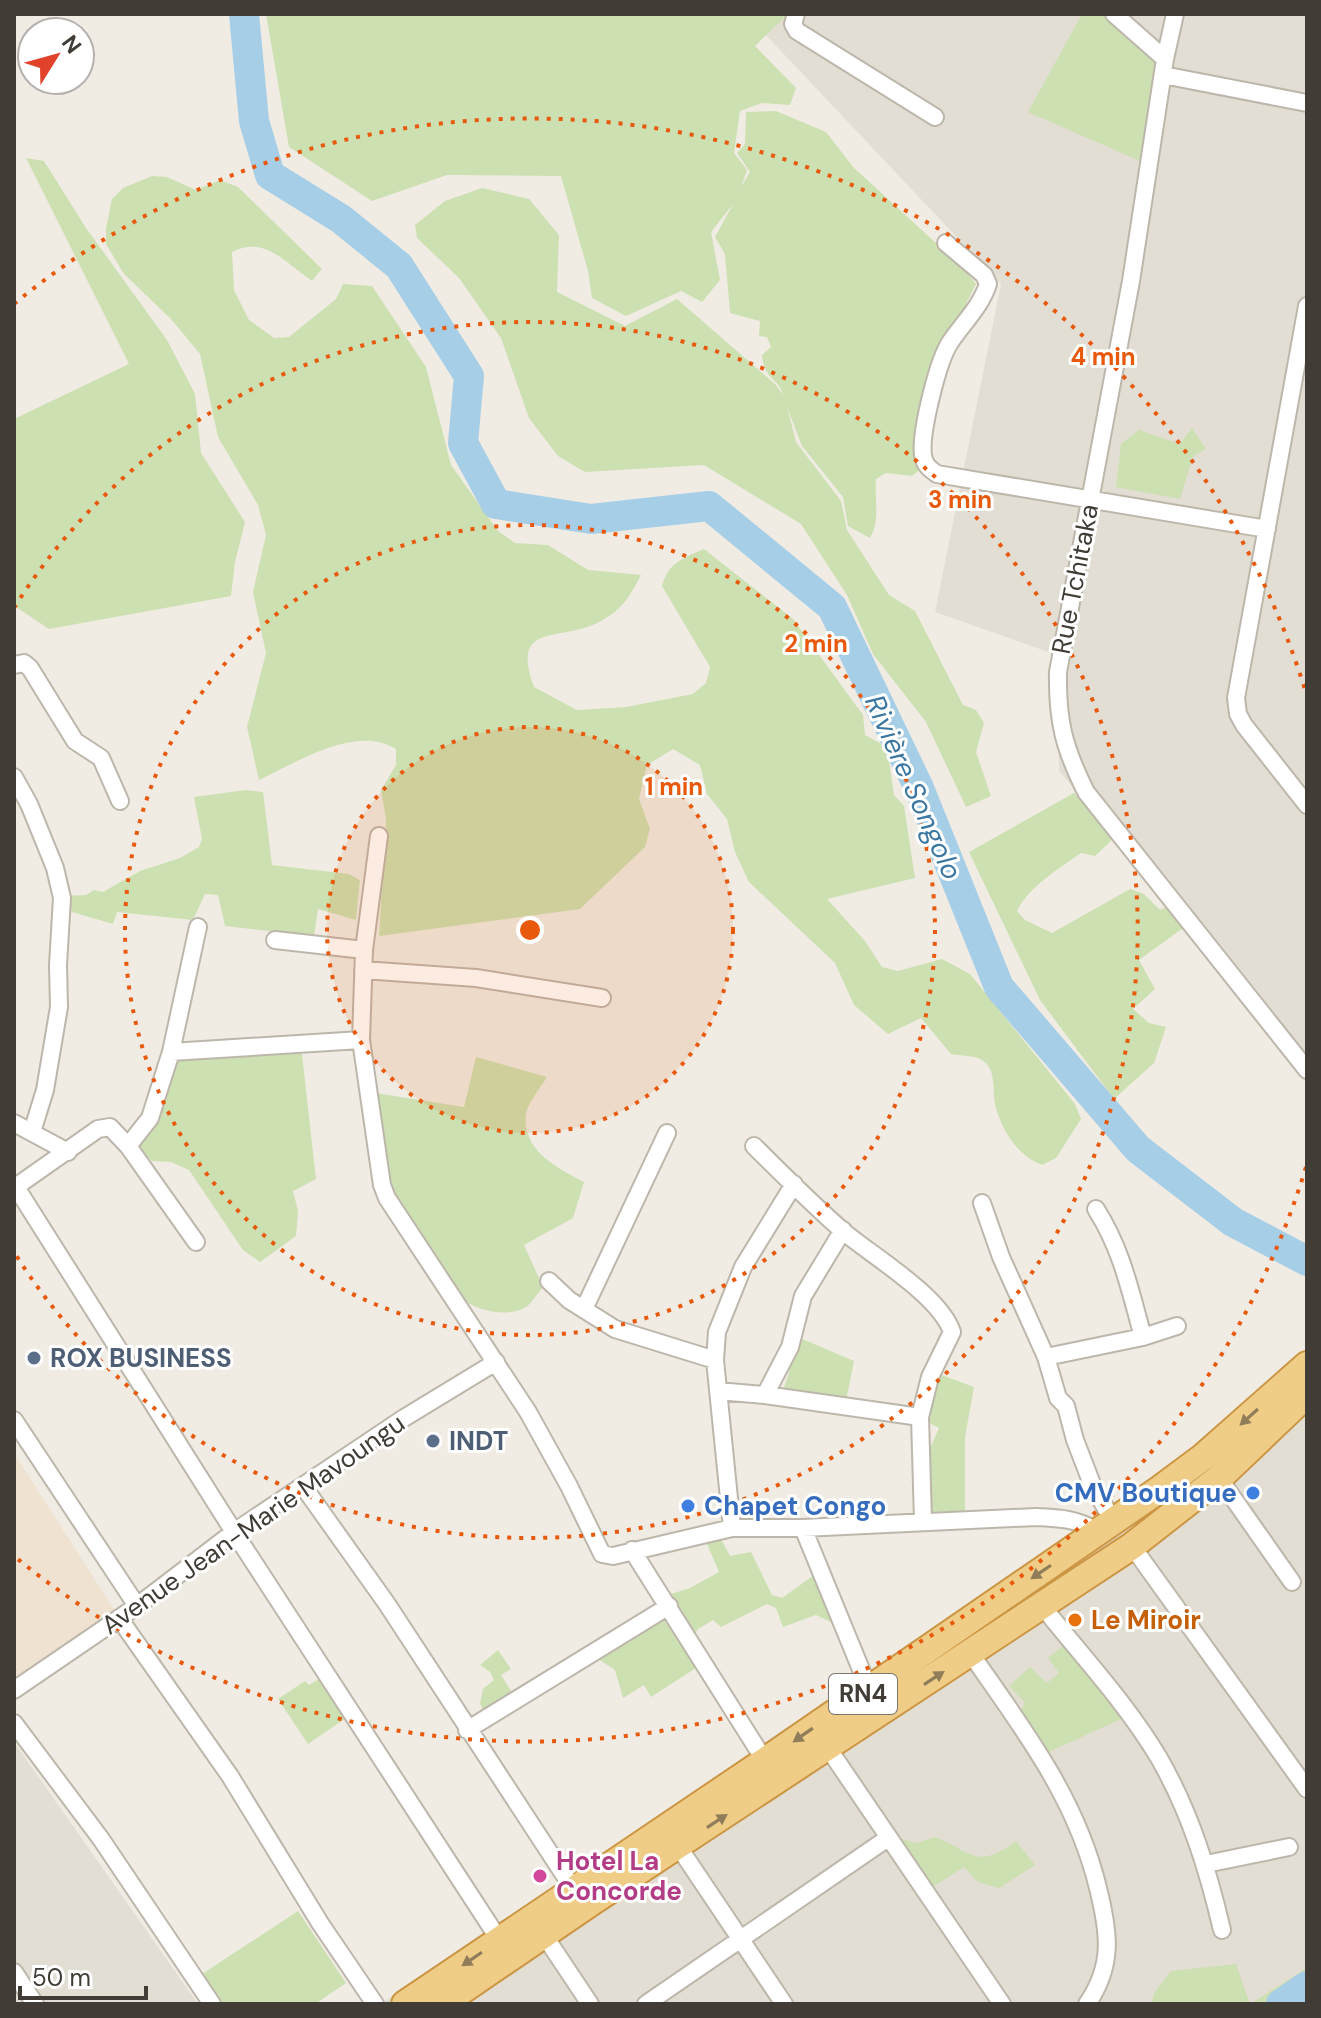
<svg xmlns="http://www.w3.org/2000/svg" width="1321" height="2018" font-family="'DM Sans',sans-serif">
	<style>
		.residential { fill: #e3ded3 }
		.commercial { fill: #f0e2d1 }
		.green { fill: #cce0b1 }
		.lines { fill: none; stroke-linecap: round; stroke-linejoin: round }
		.river { stroke: #a6cee7; stroke-width: 30 }
		.minor-casing { stroke: #bdb6ab; stroke-width: 20 }
		.trunk-casing { stroke: #cb9644; stroke-width: 30 }
		.minor { stroke: #fff; stroke-width: 16 }
		.trunk { stroke: #f0cd86; stroke-width: 26 }
		.oneway { fill: #907d59 }
		.ring { fill: none; stroke: #e8590c; stroke-width: 4; stroke-dasharray: 4 8 }
		.service-dot { fill: #5c6f8a; stroke: #fff; stroke-width: 3 }
		.shop-dot { fill: #3f7fe0; stroke: #fff; stroke-width: 3 }
		.food-dot { fill: #e8710a; stroke: #fff; stroke-width: 3 }
		.hotel-dot { fill: #d1479c; stroke: #fff; stroke-width: 3 }
		.labels { text-anchor: middle; stroke-width: 6; stroke-linejoin: round; paint-order: stroke }
		.shield { fill: #fff; stroke: #7a7672; stroke-width: 2 }
		.shield-label { font-size: 24px; font-weight: bold; fill: #413c35 }
		.street-label { font-size: 26px; fill: #413c35; stroke: #fff }
		.service-label { font-size: 26px; font-weight: bold; fill: #4e5e75; stroke: #fff; text-anchor: start }
		.shop-label { font-size: 26px; font-weight: bold; fill: #366cbe; stroke: #fff; text-anchor: end }
		.food-label { font-size: 26px; font-weight: bold; fill: #c56008; stroke: #fff; text-anchor: start }
		.hotel-label { font-size: 26px; font-weight: bold; fill: #b23c85; stroke: #fff; text-anchor: start }
		.water-label { font-size: 28px; font-style: italic; fill: #3b77a0; stroke: #fff }
		.centre { fill: #e8590c; stroke: #fff; stroke-width: 4 }
		.ring-label { font-size: 24px; text-anchor: middle; font-weight: bold; fill: #e8590c; stroke: #fff; stroke-width: 6; stroke-linejoin: round; paint-order: stroke }
	</style>
	<rect width="100%" height="100%" fill="#f0ece4"/>
	<path class="residential" d="M746,14h561v1046l-248,-289 -2,-116 -122,-43 66,-328z
		M1307,1370v634h-927l763,-489z
		M14,1742l184,262h-184z"/>
	<path class="commercial" d="M14,1453l108,169 -108,78z"/>
	<path class="green" d="M266,14h522l-33,32 41,42 -6,17 -28,-2 -22,8 -6,42 13,17 -6,17 9,-15 -13,-19 8,-9 1,-32 30,-1 50,21 28,36 107,98 15,18 -34,67 -20,117 -10,8 -26,-3 -10,6c-2,22 5,40 -6,59l-22,-12 -5,-29 -41,-51 -15,-39 9,35 45,59 6,29 42,65 26,16 48,94 13,5 8,13 -8,29 15,44 -25,11 -40,-85 -53,-68 -26,-59 -46,-71 -97,-59 -119,7 -27,-16 -29,-38 -28,-80 -42,-60 -42,-40 -2,-13 30,-24 37,-13 47,11 30,36 -2,57 68,34 52,-27 98,85 9,12c-6,-19 -20,-16 -22,-41l9,-8 -4,-10 -8,-1 1,-15 -30,-8 -5,-59 -10,-17 18,-33 -22,28 9,48 -18,22 -21,-11 -55,25 -34,-18 -4,-27 -27,-95 -114,-1 -75,26 -83,-54z
		M1082,14h20l54,47 -16,100 -112,-49z
		M26,158l18,3 42,67 81,112 28,54 6,59 44,69 -10,40 -4,34 -182,33 -33,-22 -2,-188 115,-55z
		M152,176l15,1 29,13 24,-10 18,7 84,82 -10,12c-26,-18 -48,-46 -80,-29l2,38 15,30 25,18 15,-1 47,-38 7,-15 29,2 54,81 25,98 47,66 17,12 33,2 40,25 53,5c-12,22 -17,33 -40,46 -38,22 -92,-1 -67,66l43,23 49,-3 67,-13 13,-11 4,-16 -48,-81c6,-23 21,-28 42,-37l89,70 70,96 2,20 22,12 7,48 10,11 11,72 -88,21 38,42 17,26 16,4 44,-12 28,15 105,130 6,15 -25,39 -14,7c-24,-9 -39,-33 -46,-57 -5,-16 2,-38 -14,-48 -7,-5 -22,-4 -31,-6l-30,-36 -33,16 -34,-29 -19,-42 -86,-81 -14,-30 -8,-33 -20,-25 -7,-29 -27,-16 -26,16 -8,34 11,30 -5,18 -65,62 -201,27 7,-117 -5,-29 15,-25v-16c-40,-25 -99,13 -137,31l-12,-53 19,-74 -13,-61 13,-57 -8,-30 -40,-68 -18,-83 -29,-35 -47,-45 -18,-30v-16l6,-29 11,-11z
		M1192,428l14,21 -13,7 -13,43 -64,-12 5,-43 18,-14 41,14z
		M246,790l17,2 9,73 77,9 11,6 -4,40 -38,-11 -4,27 -89,-10 -7,-31 -13,-1 -12,26 -76,-8 -4,12 -41,-12 -6,-16 20,-1 8,-5 9,2 37,-21 40,-13 19,-11 3,-8 -8,-42z
		M1074,793l20,24 8,2 12,19 -19,18 -14,-3c-22,16 -52,33 -64,58l8,9 27,13 78,-44 14,5 16,16 8,-4 6,4 9,18 -44,32 16,29 -22,20 16,14 17,4 -12,36 -40,36 -74,-99 -71,-148z
		M302,1054l14,125 -23,12 5,20 -2,25 -36,26 -17,-12 -54,-80 -18,-8 -19,-1 -15,-15 41,-91z
		M476,1057l71,20c-6,10 -20,27 -21,38 -4,36 32,53 58,67l-11,36 -49,27 19,42c-5,5 -11,16 -17,20 -18,11 -46,4 -61,-6l-72,-109 -18,-99 89,14z
		M800,1338l54,23 -8,40 -63,-10z
		M936,1373l38,14 -9,50v75l-38,2v-59l12,-27 -15,-8z
		M721,1539l9,17 21,-4 21,43 10,3 32,-23 19,48 -17,-8 -33,12 -7,-19 -9,-4 -46,23 -8,-7 -15,9 -6,9 -24,-43 22,-7 29,-16 -12,-28z
		M662,1618l37,48 -48,31 -7,-12 -21,13 -8,-28 -18,-12z
		M1063,1646l41,42 19,30 -85,39 -23,-34 10,-20 -16,-17 21,-19 17,16 12,-10 -11,-15z
		M498,1650l13,19 -10,6 13,21 -28,19 -6,-11 3,-15 11,-9 -4,-8 -10,-7z
		M319,1679l27,39 -38,26 -30,-45 27,-18 4,4z
		M935,1837c39,16 41,33 81,4l19,24 -36,23 -21,-6 -14,-15 -33,21 -28,-41 -2,-8 16,4z
		M298,1911l48,72 -31,21h-98l-18,-28z
		M1236,1964l14,40 57,-36v36h-155l2,-11 17,-22z"/>
	<g class="lines">
		<path class="river" d="M244,14l10,107 16,54 71,44 58,47 70,110 -6,67 33,61 95,15 118,-13 123,101 87,181 80,199 139,162 95,73 74,39
			M1281,2004l26,-18"/>
		<g class="minor-casing">
			<path id="minor" d="M796,14l-3,10 4,7 138,86
				M1114,14l51,45
				M1175,14l-10,45 -34,222 -73,391c-1,49 6,76 28,120l221,278
				M1163,75l144,28
				M946,243l38,32 4,9c-7,22 -24,38 -37,57 -13,18 -31,92 -28,114 1,10 7,14 14,19l330,55
				M1307,306l-71,392 2,16 6,11 63,80
				M14,665l10,-2 6,5 45,73 26,17 19,43
				M14,777l15,27 26,64 7,30 -4,67 1,42 -14,83 -13,42
				M379,836l-15,114 -3,90 21,145 5,13 141,214 41,74 33,68 11,2 119,-28h71l233,-11c25,1 42,2 63,15
				M275,940l89,10
				M363,970l113,8 126,20
				M171,1052l190,-12
				M14,1123l54,29
				M128,1146l22,-28 21,-66 27,-125
				M754,1146c29,29 59,59 90,86 30,25 96,64 108,100l-22,45 -10,40 3,104
				M16,1187l218,345 266,409
				M14,1188l84,-59 12,-2 18,19 68,96
				M982,1203l19,54 45,100 12,41 8,8 9,34 17,44 21,37
				M1096,1209c26,41 34,81 47,128
				M549,1281l20,19 46,29 100,31
				M584,1309l83,-176
				M1046,1357l97,-20 34,-11
				M718,1391l47,4 155,22
				M765,1395l25,-48 13,-51 40,-66
				M14,1420l123,186
				M1219,1478l73,104
				M303,1486l84,118 187,286
				M732,1528l-17,-168 2,-28 26,-65 51,-83
				M803,1528l66,161
				M1132,1546l175,243
				M632,1550l133,211
				M1043,1607c39,49 84,97 116,151 31,54 49,112 63,172
				M119,1618l111,158 90,147 55,81
				M971,1654c52,75 105,143 127,234 11,44 16,77 -11,116
				M14,1690l123,-84 97,-74 170,-114 92,-56
				M14,1723l87,116 111,165
				M467,1730l202,-124
				M828,1748l174,256
				M678,1846l106,158
				M1206,1864l83,-17
				M544,1935l46,69
				M14,1972l21,32
				M646,2004l242,-166"/>
		</g>
		<g class="trunk-casing">
			<path id="trunk" d="M405,2004l360,-243 395,-272 43,-32 104,-92
				M442,2004l151,-103 539,-355 87,-68 88,-84"/>
		</g>
		<use href="#minor" class="minor"/>
		<use href="#trunk" class="trunk"/>
	</g>
	<defs><path id="oneway-solid" d="M-6-.8H1V-3.2L6.5 0L1 3.2V.8H-6Z" transform="scale(2)"/></defs>
	<g class="oneway">
		<use href="#oneway-solid" transform="translate(1249 1417) rotate(138)"/>
		<use href="#oneway-solid" transform="translate(1041 1572) rotate(146)"/>
		<use href="#oneway-solid" transform="translate(934 1678) rotate(-33)"/>
		<use href="#oneway-solid" transform="translate(803 1735) rotate(145)"/>
		<use href="#oneway-solid" transform="translate(717 1821) rotate(-33)"/>
		<use href="#oneway-solid" transform="translate(472 1959) rotate(146)"/>
	</g>
	<circle cx="530" cy="930" r="203" fill="#e8590c" fill-opacity=".12"/>
	<g class="ring">
		<circle cx="530" cy="930" r="203"/>
		<circle cx="530" cy="930" r="405"/>
		<path d="M14 608A608 608 0 1 1 14 1252"/>
		<path d="M1306 1167A811 811 0 0 1 14 1556M14 304A811 811 0 0 1 1306 693"/>
	</g>
	<g class="service-dot">
		<circle cx="34" cy="1358" r="8"/>
		<circle cx="433" cy="1441" r="8"/>
	</g>
	<g class="shop-dot">
		<circle cx="1253" cy="1493" r="8"/>
		<circle cx="688" cy="1506" r="8"/>
	</g>
	<circle class="food-dot" cx="1075" cy="1620" r="8"/>
	<circle class="hotel-dot" cx="540" cy="1876" r="8"/>
	<g class="labels">
		<rect class="shield" x="829" y="1674" width="68" height="40" rx="6"/>
		<g class="shield-label">
			<text x="863" y="1702">RN4</text>
		</g>
		<g class="street-label">
			<text transform="translate(1075 579) rotate(-79)" y="9">Rue Tchitaka</text>
			<text transform="translate(253 1524) rotate(-35)" y="9">Avenue Jean-Marie Mavoungu</text>
		</g>
		<g class="service-label">
			<text x="50" y="1367">ROX BUSINESS</text>
			<text x="449" y="1450">INDT</text>
		</g>
		<g class="shop-label">
			<text x="1237" y="1502">CMV Boutique</text>
			<text x="704" y="1515" text-anchor="start">Chapet Congo</text>
		</g>
		<g class="food-label">
			<text x="1091" y="1629">Le Miroir</text>
		</g>
		<g class="hotel-label">
			<text x="556" y="1870">Hotel La<tspan x="556" dy="30">Concorde</tspan></text>
		</g>
		<g class="water-label">
			<text transform="translate(914 787) rotate(66)" y="10">Rivière Songolo</text>
		</g>
	</g>
	<circle cx="530" cy="930" r="12" class="centre"/>
	<g class="ring-label">
		<text x="1103" y="365">4 min</text>
		<text x="960" y="508">3 min</text>
		<text x="816" y="652">2 min</text>
		<text x="674" y="795">1 min</text>
	</g>
	<rect width="1321" height="2018" fill="none" stroke="#413c35" stroke-width="32"/>
	<g transform="translate(56 56) rotate(53)"><circle r="38" fill="#ffffff" stroke="#b3b1ae" stroke-width="2"/>
	<path d="M0-6L14 30L0 20L-14 30Z" fill="#e1422a"/>
	<text y="-12" font-size="22" font-weight="bold" text-anchor="middle" fill="#413c35">N</text>
	</g>
	<path d="M20 1986v12h126v-12" fill="none" stroke="#413c35" stroke-width="4"/>
	<text x="32" y="1986" font-size="24" fill="#413c35" stroke="#ffffff" stroke-width="6" paint-order="stroke">50 m</text>
</svg>
